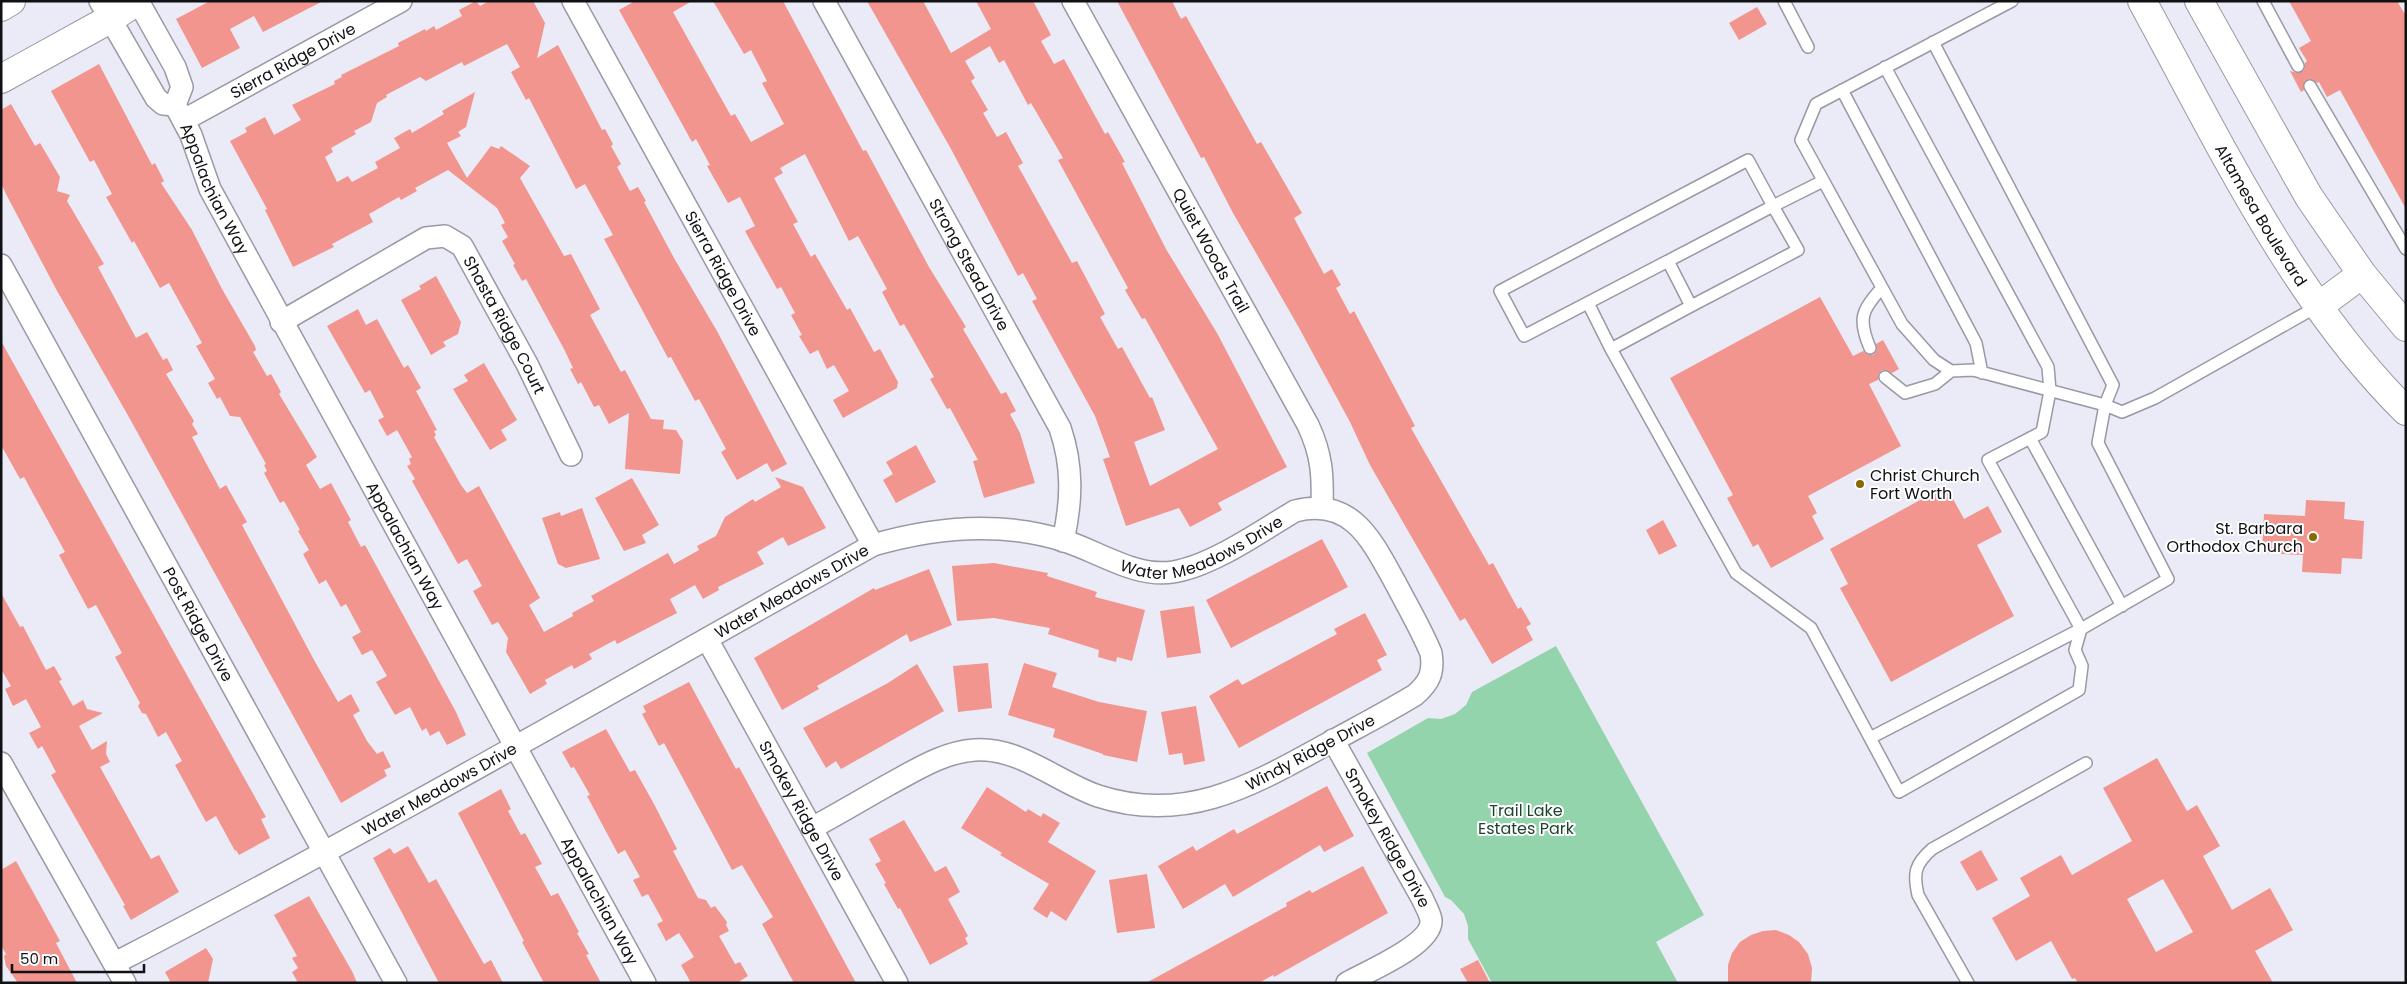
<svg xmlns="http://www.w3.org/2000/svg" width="2407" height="984" font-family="Poppins,sans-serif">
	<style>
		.green { fill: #94d4ac }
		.building { fill: #f2958e; fill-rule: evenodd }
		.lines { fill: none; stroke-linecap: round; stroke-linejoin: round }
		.lane-casing { stroke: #9899a4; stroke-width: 14 }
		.street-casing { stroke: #9899a4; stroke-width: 24 }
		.secondary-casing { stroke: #9899a4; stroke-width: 30 }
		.lane { stroke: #fff; stroke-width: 11 }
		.street { stroke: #fff; stroke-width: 21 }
		.secondary { stroke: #fff; stroke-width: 28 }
		.poi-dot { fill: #886905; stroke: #fff; stroke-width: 2 }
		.labels { text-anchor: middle; stroke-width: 4; stroke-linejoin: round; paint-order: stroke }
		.street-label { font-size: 16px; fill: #101115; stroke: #fff }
		.poi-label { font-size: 16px; fill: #101115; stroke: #fff; text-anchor: start }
		.park-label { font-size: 16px; fill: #1e442e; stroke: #fff }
	</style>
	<rect width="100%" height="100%" fill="#eaebf7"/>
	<path class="green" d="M1556,646l148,269 -48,27 22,41h-186l-24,-44v-13l-4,-12 -13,-14 -6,-3 -78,-144 61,-35 13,1 14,-5 11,-9 6,-13z"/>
	<path class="building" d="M210,1h113l-60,31 -9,-16 -24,13 10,19 -38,20 -26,-49z
		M476,1l4,5 9,-5h44l12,22 -8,35 21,-13 44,85 3,-1 8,15 -2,2 10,18 -4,3 13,24 8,-4 8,14 -2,1 30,56 43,73 70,133 -15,8 -5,-9 -30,17 -16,-28 5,-3 -27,-50 -4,2 -24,-44 -3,1 -64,-119 9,-4 -28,-51 -9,5 -47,-91 -3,2 -15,-28 9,-5 -13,-23 -43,22 -2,-4 -36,19 -6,-4 -34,18 1,2 -10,6 -6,19 -17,9 2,3 -25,14 2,4 -8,5 12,25 11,-6 4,6 26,-14 -3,-6 25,-14 -6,-10 16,-9 2,4 32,-19 -2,-3 33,-19 -9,35 -8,5 3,4 -14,7 20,35 24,-32 8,3 2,-3 29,20 -10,12 44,78 7,-2 10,19 19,36 -10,6 31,57 4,-2 26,49 13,1 -1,9 13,1 7,11 -3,33 -55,-5 4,-56 -20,11 -10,-19 -5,2 -13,-25 -3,2 -8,-15 3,-1 -9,-19 -38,-70 -4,2 -9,-16 2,-1 -13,-23 6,-4 -7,-12 4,-2 -8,-15 -49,-38 -33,18 2,3 -16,9 -2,-3 -30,17 4,8 -41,22 2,3 -41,20 -28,-57 2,-1 -37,-68 17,-9 -2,-4 20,-11 9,18 27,-15 -9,-15 43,-21 -1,-3 8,-4 -1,-2 58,-29 -1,-3 27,-14 1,2 8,-5 2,4 26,-14 -3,-6z
		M635,1h57l-19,11 58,104 4,-2 16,28 33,-18 -22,-41 5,-2 -16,-31 -7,4 -31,-53h70l80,150 3,-1 63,117 37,60 -3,2 38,65 5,-2 10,19 -6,3 10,19 15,50 -51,15 -11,-37 5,-1 -28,-52 -3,1 -17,-30 4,-2 -30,-53 -4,2 -18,-34 5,-3 -29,-53 -9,5 -44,-87 -25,14 3,5 -9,5 24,44 -5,2 18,33 4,-3 32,56 3,-2 24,44 6,-3 18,33 -1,6 -54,30 -10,-18 16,-9 -15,-26 -7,4 -9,-19 -8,4 -11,-18 3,-1 -11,-20 4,-2 -14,-26 -4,2 -32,-58 10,-5 -15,-29 -12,6 -21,-37 3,-1 -14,-26 -4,3 -73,-132z
		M867,1h56l28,52 40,-24 -15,-28h57l18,34 -10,6 13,23 10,-5 41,75 3,-2 17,30 -3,1 44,86 51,84 70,134 -69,36 4,7 -32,17 -11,-19 -53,18 -23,-67 7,-2 -15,-41 -63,-115 5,-2 -14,-26 -5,3 -67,-127zM990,46l9,17 5,-3 24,45 3,-2 32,55 -5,2 70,128 -3,2 17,29 3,-1 73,131 -68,37 -16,-44 31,-12 -13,-33 -2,1 -28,-51 -4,2 -18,-32 5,-3 -28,-53 -5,2 -54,-97 5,-3 -17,-31 -9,5 -14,-24 5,-3 -17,-29 4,-3 -10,-17z
		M1117,1h55l9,18 5,-3 71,128 4,-2 41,71 -8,5 30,56 8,-5 9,16 -5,3 14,26 4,-3 61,115 -4,2 78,137 4,-2 25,46 3,-2 10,17 -5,3 7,13 -41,24 -27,-46 -5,3 -90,-156 -20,-43 -52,-96 -65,-113 -29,-56 -3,1z
		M2289,1h108l9,15v193l-66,-119 -13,7 -8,-15 -2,1 -8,-4 -5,3v8l-3,2 -11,-21 8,2 6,-3 1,-7 2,-2 -8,-13 12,-7z
		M1757,7l10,17 -28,16 -10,-17z
		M99,64l53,101 3,-2 9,18 -3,2 31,47 30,59 33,57 1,4 -3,2 14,24 4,-2 10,18 -2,2 38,63 -11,8 14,24 11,-6 20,37 -3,2 13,25 4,-2 91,167 10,23 -19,10 -8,-14 -9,5 -4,-8 -4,3 -12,-24 -15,8 -19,-33 11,-6 -15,-26 -10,5 -10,-18 9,-5 -15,-28 -5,3 -15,-27 -7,4 -16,-30 6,-4 -11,-19 2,-1 -16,-29 -4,2 -16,-30 3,-2 -3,-6 2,-1 -26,-47 -10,-1 -10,-19 -3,2 -9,-16 7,-4 -19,-33 6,-3 -33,-60 -9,5 -26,-47 -2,2 -26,-46 6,-3 -18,-34 -4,2 -39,-71z
		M11,104l24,42 5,-3 20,34 -3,14 13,4 -3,6 37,63 -6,3 38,71 11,-6 16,28 4,-2 6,12 -7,4 28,47 -2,3 6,10 -6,3 28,52 6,-4 21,37 -5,3 72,135 24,42 13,-8 9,17 -7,4 14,26 10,13 6,-3 8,16 -7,3 3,6 -46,27 -211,-384 -74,-130 -50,-95 -5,-11v-73z
		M436,276l25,46 -3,12 -15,8 3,4 -15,9 -30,-55 20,-11 -2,-3z
		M1820,297l33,59 10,-5 5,4h5l4,-5 -1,-6 7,-4 16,29 -7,4 -10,-3 -4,5v5l-9,4 32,62 -93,50 9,17 -5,3 12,23 -53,29 -13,-24 -5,3 -26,-49 6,-3 -63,-117z
		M358,309l8,16 11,-6 27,49 4,-3 13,23 -5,3 21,39 -3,1 2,4 -2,2 27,48 6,8 12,-7 61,112 -11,7 15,27 29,-16 -1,-3 22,-12 -3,-5 77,-43 6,11 25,-14 -2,-4 19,-10 9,-19 28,-18 2,3 26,-15 -6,-10 28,10 23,41 -38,18 -5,-9 -26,15 7,12 -46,23 1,3 -16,9 -8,-14 -25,14 7,14 -60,31 -2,-4 -26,14 3,5 -18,10 -2,-4 -27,15 2,4 -17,10 -24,-42 2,-14 -10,-16 -6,3 -19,-34 9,-5 -15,-27 -9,5 -46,-83 3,-2 -8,-13 4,-2 -2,-5 3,-2 -15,-27 -10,6 -9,-16 6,-3 -14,-27 -5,3 -38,-67z
		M1,341l265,476 -5,2 9,19 -31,17 -3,-5 -1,1 -19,-35 -10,6 -31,-57 7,-4 -16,-29 -8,5 -12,-23 -4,-1 -4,-7 2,-3 -25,-46 7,-4 -26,-48 -8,4 -29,-54 6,-3 -41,-75 -4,2 -19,-34z
		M484,363l33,57 -16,10 6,10 -17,10 -37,-61 15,-8 -4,-6z
		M916,445l20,37 -40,21 -13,-23 10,-6 -7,-12z
		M632,478l27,47 -17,10 4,8 -22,8 -29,-53z
		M1946,486l18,33 24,-13 14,26 -25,13 37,71 -123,66 -51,-94 8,-4 -18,-35z
		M2306,500l39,2 -1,17 20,2 -2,38 -20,-1 -1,16 -39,-2 1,-17 -41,-2 2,-39 41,2z
		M582,508l18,51 -34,9 -8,-4 -16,-46 18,-6 1,4z
		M1663,520l14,26 -18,9 -13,-25z
		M1322,539l26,48 -117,61 -25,-48z
		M994,563l54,10 -1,3 50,16 -2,5 50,13 -13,51 -15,-4 -1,5 -18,-5 1,-7 -51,-16 2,-6 -56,-10 -37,3 -5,-55z
		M929,569l23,56 -42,17 -3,-8 -90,52 2,3 -37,21 -28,-52 120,-70 1,2z
		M1,593l19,34 3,-1 23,44 8,-4 8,14 -3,1 14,25 10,-6 4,9 16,4 -24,13 13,24 15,-9 -1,13 4,8 -10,5 51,92 8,-4 20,37 -48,28 -8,-14 2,-1 -74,-130 5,-3 -14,-26 -4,3 -9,-16 12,-6 -15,-28 -13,7 -8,-17 6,-3 -10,-17z
		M1194,606l7,47 -34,5 -7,-47z
		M1365,613l22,42 -10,5 5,10 -143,78 -30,-52 29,-17 4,6 95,-51 -3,-5z
		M988,663l4,45 -34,4 -5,-46z
		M1024,663l33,10 -5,14 47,15 48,9 -10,51 -34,-7v-1l-50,-17 2,-8 -47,-14z
		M917,664l27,47 -103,58 -5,-8 -10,7 -23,-40 85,-45z
		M689,682l47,87 3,-2 117,216h-62l-32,-59 11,-7 -31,-52 -10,5 -68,-127 -5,3 -17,-32 4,-2 -3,-6z
		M1196,706l9,55 -21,4 -2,-12 -13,2 -8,-43z
		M606,729l24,43 5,-2 19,34 23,45 -4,2 25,47 8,2 5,8 4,-2 12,16 -1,3 3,6 -10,5 16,28 5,-2 8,14 -11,7h-46l-10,-18 13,-8 -15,-24 -13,8 -9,-17 6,-3 -15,-27 -6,3 -9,-17 7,-3 -15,-27 -7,4 -31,-58 3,-1 -16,-28 -3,1 -9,-16z
		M2157,758l30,53 10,-6 23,41 -17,10 29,54 38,-22 23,42 -38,21 18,32h-195l-3,-5 -3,1 -21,-38 -35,20 -24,-43 38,-22 -10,-18 41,-23 11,20 60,-34 -29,-53zM2163,879l30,53 -37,20 -29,-53z
		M1327,786l27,50 -30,16 -4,-7 -87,52 -8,-13 -42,25 -25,-43 35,-20 3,5 38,-22 3,5z
		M987,787l39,25 2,-3 13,8 2,-4 17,10 -12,19 48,29 -30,50 -15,-10 -4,7 -14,-9 16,-25 -49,-29 2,-2 -41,-25z
		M501,789l10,20 -3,2 13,24 4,-2 17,31 -7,3 16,29 7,-3 21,39 -2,1 12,21 -3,1 15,28h-57l-22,-41 2,-1 -66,-128z
		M904,820l31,52 11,-6 14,26 -12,7 20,37 -3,2 3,6 -38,21 -30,-57 -2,1 -14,-25 2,-1 -11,-19 6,-3 -12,-22z
		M408,846l21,37 7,-4 48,85 7,-4 12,23h-64l-66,-125 17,-10 4,6z
		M1981,850l17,30 -21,11 -17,-29z
		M16,861l44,80 -4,2 21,40h-59l-12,-17 -2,-10 2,-2 -5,-9v-75z
		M1363,866l25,47 -114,64 -1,-2 -14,8h-113l141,-77 -1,-3 24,-13 2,3z
		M1147,874l8,54 -38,5 -8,-53z
		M309,896l44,77 4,10h-59l-6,-11 6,-4 -6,-10 5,-2 -23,-41z
		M1776,930l13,5 10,7 9,12 4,14 -1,15h-83v-18l4,-12 8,-11 11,-7 12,-4z
		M206,948l7,11 -5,24h-37l-6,-11z
		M1478,960l12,23h-22l-8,-14z"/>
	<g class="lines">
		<g class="lane-casing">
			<path id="lane" d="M1784,1l24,46
				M2012,1l-196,103 -15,36 101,184 32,36 17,11 22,-1 132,35 17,7 33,-14 163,-92
				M2263,1l35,65
				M2310,86l96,163
				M1842,90l134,253 6,30
				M1823,181l-50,25 -25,-46 -248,131 24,45 144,-75 23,45 -80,43 125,224 75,55 88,164 180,-102 3,-24 -7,-16 6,-21 87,-50 -70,-136 7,-38 8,-20 -180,-343
				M1668,261l105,-55 25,44 -107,56
				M1588,303l23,46
				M1870,348c-12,-28 -9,-38 12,-60
				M1885,377l20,16 30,-9 16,-13
				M2030,438l92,168
				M1870,738l211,-109 -93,-169 54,-28 8,-41 -2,-24 -163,-300
				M1968,983l-50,-88c-5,-22 -3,-31 14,-46l154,-86"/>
		</g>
		<g class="street-casing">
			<g id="street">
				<path d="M100,1l56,97 7,6 12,1"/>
				<path id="s1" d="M138,1l37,66 7,20 -7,18 16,30 19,54 435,794"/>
				<path id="s2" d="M573,1l300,544"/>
				<path id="s3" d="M824,1l236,427c13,38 12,73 3,113"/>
				<path id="s4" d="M1073,1l235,424c14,30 15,50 14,83"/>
				<path id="s5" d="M184,120l217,-119"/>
				<path id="s6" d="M1,265l395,718"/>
				<path id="s7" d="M281,322l145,-84 19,-2 17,10 65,118 44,91"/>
				<path id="s8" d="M707,639l190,344"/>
				<path id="s9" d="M1333,740l89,158c3,7 8,15 9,22 2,25 -65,52 -84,63"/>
				<path d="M1,763l124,220"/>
				<path id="s10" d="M115,963c257,-132 507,-277 758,-418 62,-18 129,-24 192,-4 34,11 71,37 108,31 39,-6 88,-41 122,-61 58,-15 78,32 101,73 12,23 25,45 35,69 3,19 -1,29 -16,42 -28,17 -57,32 -86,48 -75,41 -142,82 -231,53 -41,-14 -78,-49 -123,-46 -32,2 -59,20 -87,35 -25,14 -50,29 -76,43"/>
			</g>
		</g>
		<g class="secondary-casing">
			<g id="secondary">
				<path id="s11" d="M2142,1c75,137 152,300 264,410"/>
				<path d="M2199,1l110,196 53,77 44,53"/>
				<path d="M1,7l10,-6"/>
				<path d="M1,79l109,-60 27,-18"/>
				<path d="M2319,306l43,-32"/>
			</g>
		</g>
		<use href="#lane" class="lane"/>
		<use href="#street" class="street"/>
		<use href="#secondary" class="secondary"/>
	</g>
	<g class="poi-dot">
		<circle cx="1860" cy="484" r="5"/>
		<circle cx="2313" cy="537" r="5"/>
	</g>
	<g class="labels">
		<g class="street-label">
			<text dy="6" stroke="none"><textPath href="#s5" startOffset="124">Sierra Ridge Drive</textPath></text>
			<text dy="6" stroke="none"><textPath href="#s1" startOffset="209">Appalachian Way</textPath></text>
			<text dy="6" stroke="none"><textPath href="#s11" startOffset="245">Altamesa Boulevard</textPath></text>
			<text dy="6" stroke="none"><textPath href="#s4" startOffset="285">Quiet Woods Trail</textPath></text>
			<text dy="6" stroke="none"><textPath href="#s3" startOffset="301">Strong Stead Drive</textPath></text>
			<text dy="6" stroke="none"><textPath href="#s2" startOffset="311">Sierra Ridge Drive</textPath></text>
			<text dy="6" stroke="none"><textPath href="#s7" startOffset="296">Shasta Ridge Court</textPath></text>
			<text dy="6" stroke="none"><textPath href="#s10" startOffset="1208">Water Meadows Drive</textPath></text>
			<text dy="6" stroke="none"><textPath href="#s1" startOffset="614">Appalachian Way</textPath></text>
			<text dy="6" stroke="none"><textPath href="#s10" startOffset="772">Water Meadows Drive</textPath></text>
			<text dy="6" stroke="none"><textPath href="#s6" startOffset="410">Post Ridge Drive</textPath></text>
			<text transform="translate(1310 752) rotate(-28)" y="6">Windy Ridge Drive</text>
			<text dy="6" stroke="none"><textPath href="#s10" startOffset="368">Water Meadows Drive</textPath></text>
			<text dy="6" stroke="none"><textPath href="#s8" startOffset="196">Smokey Ridge Drive</textPath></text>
			<text dy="6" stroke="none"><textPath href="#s9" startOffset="112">Smokey Ridge Drive</textPath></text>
			<text dy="6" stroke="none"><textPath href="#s1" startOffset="1019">Appalachian Way</textPath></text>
		</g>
		<g class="poi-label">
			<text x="1870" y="481">Christ Church<tspan x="1870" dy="18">Fort Worth</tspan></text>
			<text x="2303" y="534" text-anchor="end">St. Barbara<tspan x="2303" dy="18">Orthodox Church</tspan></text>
		</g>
		<g class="park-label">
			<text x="1526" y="816">Trail Lake<tspan x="1526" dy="18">Estates Park</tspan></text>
		</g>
	</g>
	<rect width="2407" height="984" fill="none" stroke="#101115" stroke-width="5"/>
	<path d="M12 964v8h132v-8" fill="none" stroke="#101115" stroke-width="2.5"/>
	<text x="20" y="964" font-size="15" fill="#101115" stroke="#ffffff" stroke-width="4" paint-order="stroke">50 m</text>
</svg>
